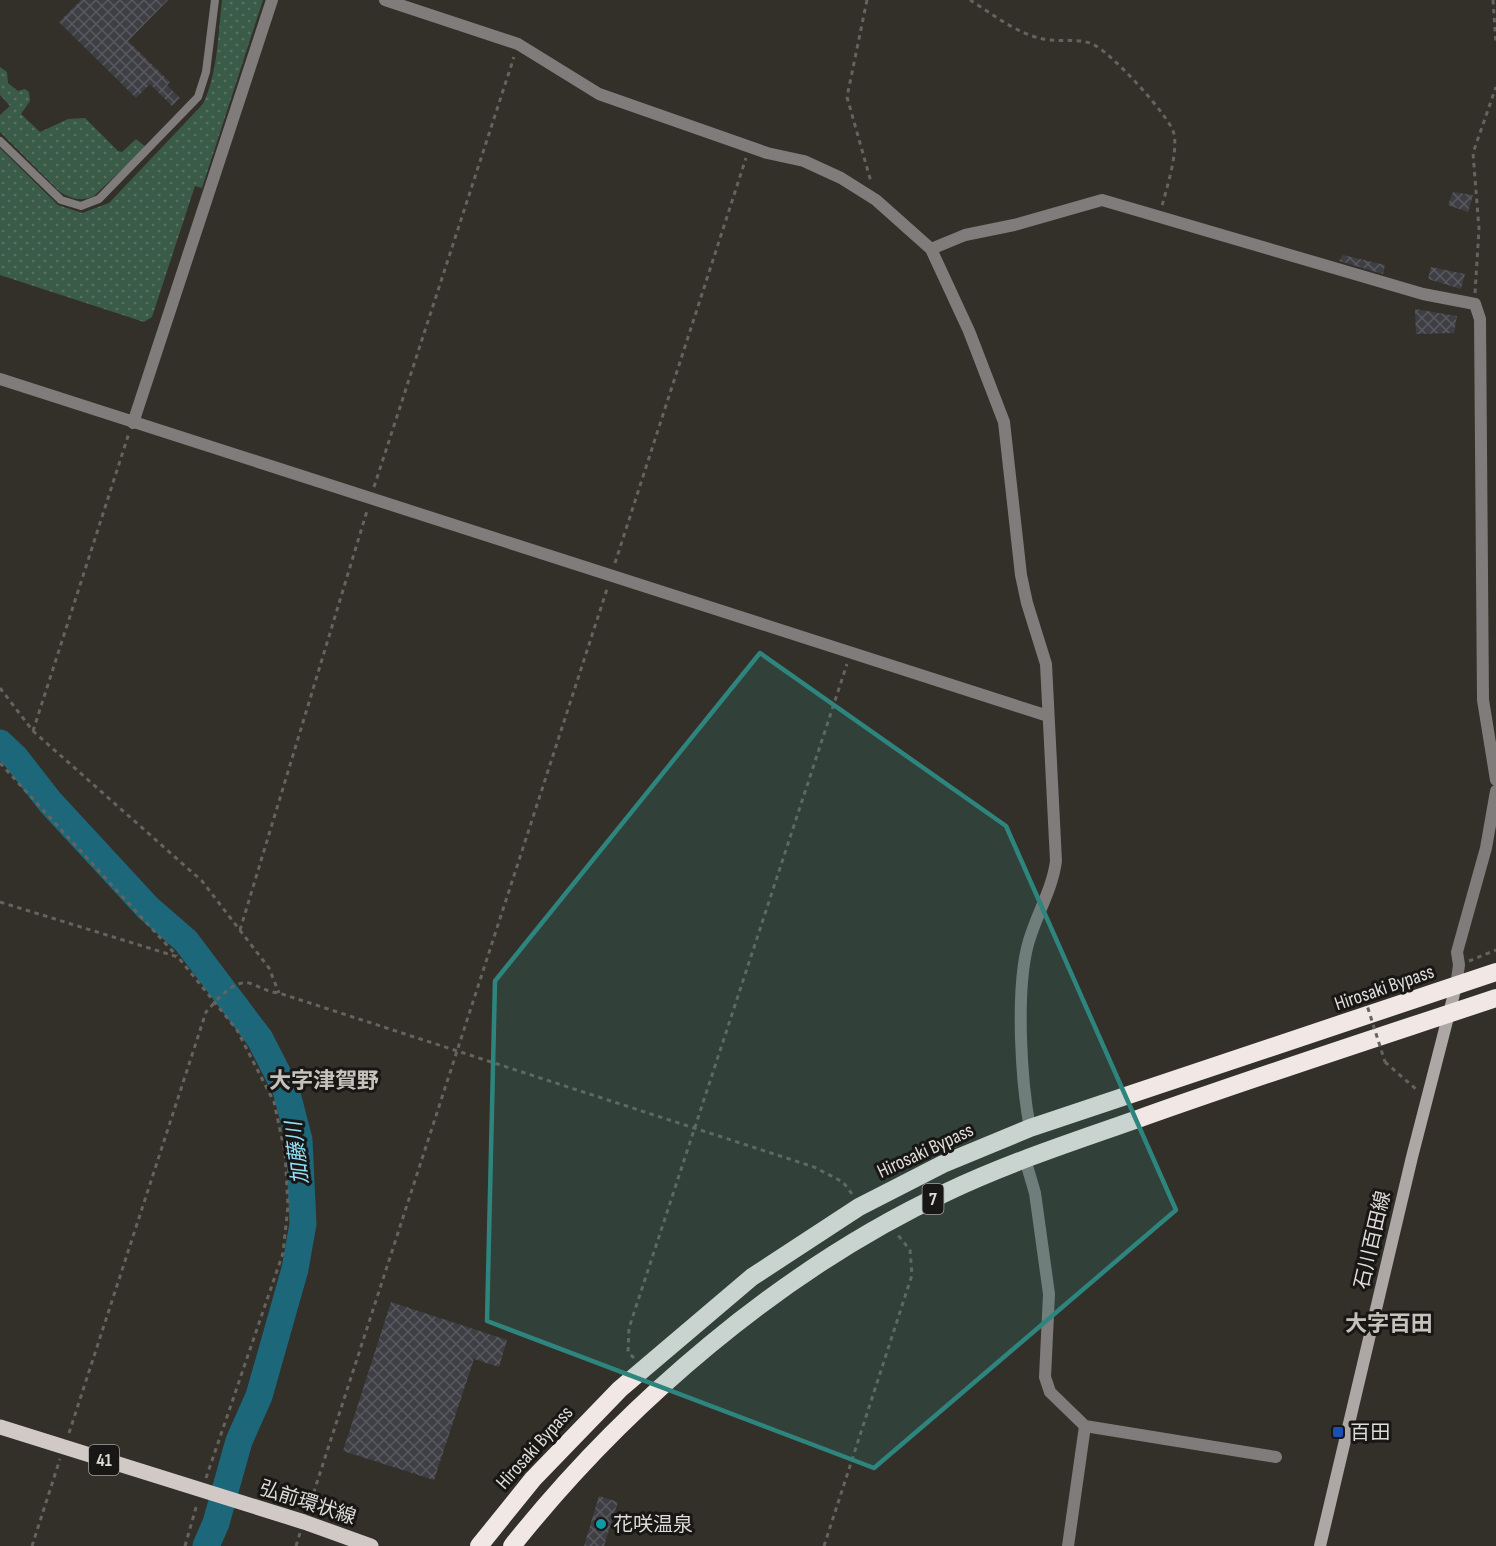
<svg xmlns="http://www.w3.org/2000/svg" width="1496" height="1546" font-family="'Sofia Sans Condensed','Noto Sans JP',sans-serif">
	<style>
		.grass { fill: url(#grass-dots) }
		.lines { fill: none; stroke-linecap: round; stroke-linejoin: round }
		.river { stroke: #1c677a; stroke-width: 27 }
		.building { fill: url(#building-cross-hatch) }
		.path { stroke: #66635e; stroke-width: 3; stroke-dasharray: 4.5 4.5; stroke-linecap: butt }
		.lane { stroke: #807c7b; stroke-width: 8 }
		.street { stroke: #807c7b; stroke-width: 12 }
		.secondary { stroke: #ada7a5; stroke-width: 12 }
		.primary { stroke: #d1c9c6; stroke-width: 15 }
		.highway { stroke: #f1e7e4; stroke-width: 18 }
		.path-bridge { stroke: #66635e; stroke-width: 3; stroke-dasharray: 4.5 4.5; stroke-linecap: butt }
		.marked { fill: #2e857e; fill-opacity: 0.2; stroke: #2e857e; stroke-width: 4.5; stroke-linejoin: round }
		.transit-dot { fill: #1a4fb4; stroke: #191715; stroke-width: 2 }
		.culture-dot { fill: #0f9aa8; stroke: #191715; stroke-width: 2 }
		.labels { text-anchor: middle; stroke-width: 6; stroke-linejoin: round; paint-order: stroke }
		.shield { fill: #191715; stroke: #a3a19e; stroke-width: 1.5 }
		.shield-label { font-size: 18px; font-weight: bold; fill: #dedcd8 }
		.street-label { font-size: 20px; fill: #dedcd8; stroke: #191715 }
		.poi-label { font-size: 20px; fill: #dedcd8; stroke: #191715; text-anchor: start }
		.water-label { font-size: 21px; font-style: italic; fill: #92e2fa; stroke: #191715 }
		.quarter-label { font-size: 22px; font-weight: bold; fill: #c6c2bb; stroke: #191715 }
	</style>
	<defs>
		<pattern id="grass-dots" width="8" height="8" patternUnits="userSpaceOnUse" patternTransform="scale(1.5)"><rect width="8" height="8" fill="#3b5b49"/><path d="M2 2h.1M6 6h.1" fill="none" stroke="#577262" stroke-width="1.8" stroke-linecap="round"/></pattern>
		<pattern id="building-cross-hatch" width="8" height="8" patternUnits="userSpaceOnUse" patternTransform="scale(1.5)"><rect width="8" height="8" fill="#3e3e45"/><path d="M0 0l8 8M0 8l8-8" fill="none" stroke="#59595f"/></pattern>
	</defs>
	<rect width="100%" height="100%" fill="#332f29"/>
	<path class="grass" d="M222,0h41l-61,188 -7,-2 -43,131 -8,5 -144,-47v-127l58,57 24,8 27,-10 94,-99c15,-31 15,-70 19,-104z
		M0,67l7,5 1,11 10,8 7,-2 4,3 1,9 -9,13 19,18 28,-13 17,-1 33,33 4,1 14,-13 10,8 -52,49c-13,6 -22,3 -34,-4l-60,-60v-17l10,-9 -10,-11z"/>
	<g class="lines">
		<path class="river" d="M0,743l15,14 35,45 98,106 38,33 74,98 26,51 13,50 4,84 -8,45 -36,127 -20,45 -23,82 -10,23"/>
	</g>
	<path class="building" d="M81,0h87l-40,41 42,41 -3,3 13,13 -8,8 -22,-22 -14,14 -77,-76z
		M1453,192l20,3 -5,17 -20,-7z
		M1343,255l42,10 -2,9 -44,-13z
		M1431,267l34,7 -4,15 -33,-10z
		M1415,309l42,7 -3,17 -38,1z
		M391,1302l116,38 -8,27 -25,-8 -40,121 -91,-29z
		M599,1496l19,6 -14,44h-20z"/>
	<g class="lines">
		<path class="path" d="M867,0l-20,97 24,85
			M970,0c24,15 52,38 81,40 14,2 27,-2 41,4 16,5 79,73 82,90 4,19 -7,53 -12,72
			M1493,0l3,44
			M1475,293l4,-64 -6,-76 23,-66
			M374,487l140,-430
			M615,563l131,-405
			M0,688l33,43 169,150 67,87 10,25
			M33,731l96,-298
			M0,763l177,193
			M0,902l178,55 59,73 37,72 11,51 3,53 -5,47 -77,225
			M240,930l127,-419
			M1469,961l27,-11
			M1385,1062l32,28
			M634,1358l-6,-6 1,-24 218,-664
			M69,1433l137,-421c11,-12 29,-35 46,-28 10,4 16,8 27,9l535,174 29,15 9,12
			M308,1510l300,-924
			M32,1546l28,-87
			M185,1546l12,-42
			M296,1546l4,-13
			M824,1546l88,-271 -2,-25 -13,-16"/>
		<path class="lane" d="M0,141l61,59 20,6 18,-7 99,-102 8,-25 9,-72"/>
		<path class="street" d="M385,0l133,44 81,50 168,59 37,8 37,17 35,22 55,49 38,82 35,91 17,153 6,28 19,61 10,197c-4,31 -22,57 -29,87 -11,47 -6,133 3,180
			M931,249l34,-14 49,-10 88,-25 321,94 52,10 5,15 3,381 13,80
			M0,379l1048,337
			M133,423l139,-423
			M1456,986l3,-21 -2,-13 29,-104 10,-57
			M1025,1159l10,34 14,101 -4,83 5,15 35,34 191,31
			M1068,1546l17,-120"/>
		<path class="secondary" d="M1320,1546l92,-389 44,-171"/>
		<path class="primary" d="M0,1427l304,95 67,24"/>
		<path class="highway" d="M479,1546l54,-67 87,-90 132,-112 107,-70 84,-43 87,-36 466,-156
			M512,1546c113,-142 270,-277 435,-354 61,-29 125,-50 188,-72 120,-43 241,-82 361,-122"/>
		<path class="path-bridge" d="M1365,999l20,63"/>
	</g>
	<path class="marked" d="M760,653l246,173 170,384 -302,258 -387,-147 8,-340z"/>
	<rect class="transit-dot" x="1332" y="1426" width="12" height="12" rx="3"/>
	<circle class="culture-dot" cx="601" cy="1524" r="6"/>
	<g class="labels">
		<g class="shield">
			<rect x="922.5" y="1184" width="21" height="30" rx="4.5"/>
			<rect x="89" y="1445" width="30" height="30" rx="4.5"/>
		</g>
		<g class="shield-label">
			<text x="933" y="1205">7</text>
			<text x="104" y="1466">41</text>
		</g>
		<g class="street-label">
			<text transform="translate(1384 987) rotate(-19)" y="7">Hirosaki Bypass</text>
			<text transform="translate(925 1150) rotate(-25)" y="7">Hirosaki Bypass</text>
			<text transform="translate(1372 1240) rotate(-77)" y="7">石川百田線</text>
			<text transform="translate(534 1447) rotate(-48)" y="7">Hirosaki Bypass</text>
			<text transform="translate(308 1502) rotate(18)" y="7">弘前環状線</text>
		</g>
		<g class="poi-label">
			<text x="1350" y="1439">百田</text>
			<text x="613" y="1531">花咲温泉</text>
		</g>
		<g class="water-label">
			<text transform="translate(297 1153) rotate(-97)" y="7">加藤川</text>
		</g>
		<g class="quarter-label">
			<text x="324" y="1088">大字津賀野</text>
			<text x="1389" y="1331">大字百田</text>
		</g>
	</g>
</svg>
